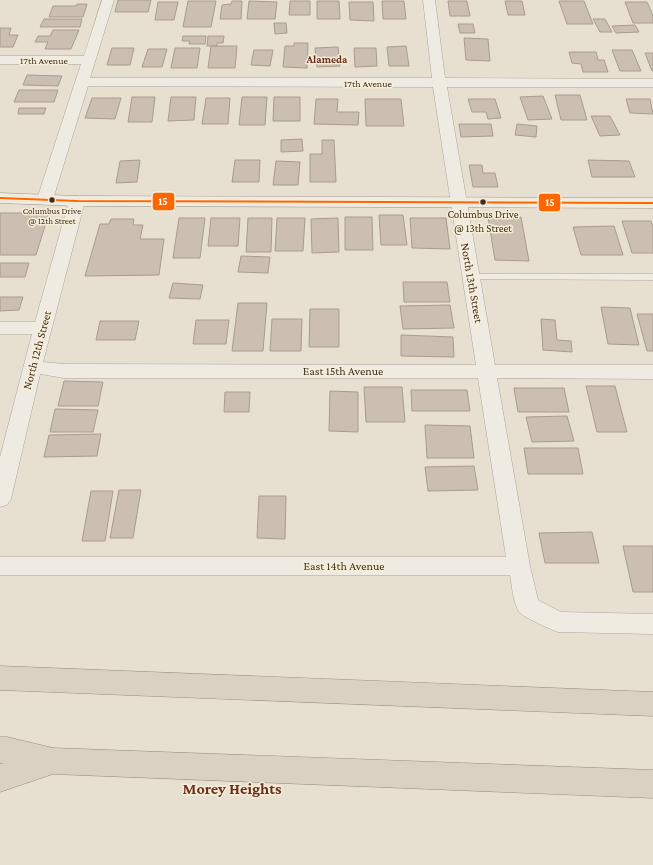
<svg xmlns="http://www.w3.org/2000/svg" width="653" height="865" font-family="'Crimson Pro',serif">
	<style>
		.building { fill: #cbbfb2; stroke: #a89c90 }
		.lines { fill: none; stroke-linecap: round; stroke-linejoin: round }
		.service-casing { stroke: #ada599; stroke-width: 1 }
		.minor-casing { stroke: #ada599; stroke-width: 1 }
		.secondary-casing { stroke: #9c958a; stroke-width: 1 }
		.motorway-casing { stroke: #928b80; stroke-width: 1 }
		.service { fill: #efebe3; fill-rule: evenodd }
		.minor { fill: #efebe3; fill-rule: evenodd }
		.secondary { fill: #efebe3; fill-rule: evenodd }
		.motorway { fill: #dad1c2; fill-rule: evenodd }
		.bus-1-casing { stroke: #f7eed8; stroke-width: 4 }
		.bus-1 { stroke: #f60; stroke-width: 2 }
		.bus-dot { fill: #3d2e20; stroke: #f7eed8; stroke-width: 1.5 }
		.labels { text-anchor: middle; stroke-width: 3; stroke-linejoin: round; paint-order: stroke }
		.far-bus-label { font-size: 9px; fill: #3d2e20; stroke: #f7eed8 }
		.far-street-label { font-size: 10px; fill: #3d2e20; stroke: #f7eed8 }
		.far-neighbourhood-label { font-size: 11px; font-weight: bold; fill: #6b2e1e; stroke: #f7eed8 }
		.bus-label { font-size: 11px; fill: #3d2e20; stroke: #f7eed8 }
		.street-label { font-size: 12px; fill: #3d2e20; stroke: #f7eed8 }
		.near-neighbourhood-label { font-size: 16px; font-weight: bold; fill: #6b2e1e; stroke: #f7eed8 }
		.line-badge { stroke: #f7eed8; stroke-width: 1.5 }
		.badge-label { font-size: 11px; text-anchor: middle; font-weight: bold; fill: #fff }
	</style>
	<rect width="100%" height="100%" fill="#e7e0d1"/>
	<path class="building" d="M118,0h33l-3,12h-33z
		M188,1h28l-5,26h-28z
		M232,1h10l-1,18h-21l2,-14 9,-1z
		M249,1l28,1 -2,17h-28z
		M290,1h20v14h-21z
		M317,1h22l1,18h-23z
		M382,1h22l2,18h-23z
		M448,1h19l3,15h-20z
		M505,1h17l3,14h-17z
		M559,1h25l9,23h-26z
		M158,2h20l-4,18h-19z
		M349,2h24l1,19 -24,-1z
		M625,2h22l6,14v7h-20z
		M77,4h10l-4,13h-34l4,-11h23z
		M44,19h38l-2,8h-40z
		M593,19h12l7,13h-12z
		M274,23h12l1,10 -12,1z
		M458,24h15l2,9h-15z
		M635,25l4,7 -23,1 -4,-7z
		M0,28h11l-2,7h9l-5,12h-13z
		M53,30h26l-8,19h-26l3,-7h-13l3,-6h12z
		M183,36h23l-1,8h-16l1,-3h-8z
		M208,36h16l-1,7h-6v3h-10z
		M464,38l24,1 2,22 -24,-1z
		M294,43h14l-1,25 -24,-1 2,-21h9z
		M211,46h26l-2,22h-27z
		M406,46l3,20h-20l-2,-19z
		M338,47l2,19 -23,1 -2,-19z
		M112,48h22l-4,17h-23z
		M175,48h25l-3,20h-26z
		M354,48h22l1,18 -22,1z
		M148,49h19l-5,18h-20z
		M254,50h19l-3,16 -19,-1z
		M612,50h20l9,21h-21z
		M569,52h27l2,8h6l4,12h-25l-2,-8 -9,-1z
		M645,53h8v18h-1z
		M27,75l35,1 -4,10 -35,-1z
		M19,90h39l-4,12h-40z
		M555,95h25l7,25h-26z
		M543,96l9,23 -24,1 -8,-23z
		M132,97h23l-3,25h-24z
		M171,97h25l-2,23 -26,1z
		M242,97h25l-2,28h-26z
		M274,97h26v24h-27z
		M92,98h29l-6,21 -30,-1z
		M206,98h24l-2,26h-26z
		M316,99h22l-1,13h22l-1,13 -44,-1z
		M365,99h36l3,27h-38z
		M468,99h27l6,19 -13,1 -2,-7h-14z
		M626,99h24l3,15 -23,-1z
		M19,108h27l-2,6h-26z
		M591,116h19l10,19 -20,1z
		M459,124h32l2,12 -32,1z
		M517,124l20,2 -1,11 -21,-2z
		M302,139l1,12 -22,1v-12z
		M322,140h12l2,42h-26v-28h12z
		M140,160l-3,22 -21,1 4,-22z
		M235,160h25l-1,22h-27z
		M588,160l41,1 6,16h-43z
		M276,161l24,1 -2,23h-25z
		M469,165h13l1,8h12l3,14h-25z
		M0,213h49l-13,42h-36z
		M379,215h24l4,30h-26z
		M345,217h27l1,33h-28z
		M488,217h33l8,44 -34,-1z
		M179,218h26l-5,40h-27z
		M211,218h29l-2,28h-30z
		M248,218h24l-1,34h-25z
		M277,218h28l-2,33h-28z
		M338,218l1,34 -27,1 -1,-34z
		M410,218h36l4,31 -38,-1z
		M111,219h23l-1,6h10l-3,14h24l-5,36 -74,1 15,-52h9z
		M622,221h29l2,5v27h-21z
		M614,226l9,29h-42l-8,-28z
		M241,256l29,1 -2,16 -30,-1z
		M0,263h29l-4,14h-25z
		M403,282h44l3,20h-46z
		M173,283l30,2 -3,14 -31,-1z
		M0,297h23l-4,13 -19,1z
		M238,303h29l-4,48h-31z
		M450,305l4,23 -51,1 -3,-23z
		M601,307l29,1 9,37 -31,-1z
		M310,309h29v38h-30z
		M637,314h16v37h-6z
		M272,319h30l-1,32h-31z
		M541,319l14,1 2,20 14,1 1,11 -29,-2z
		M196,320h33l-3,24h-33z
		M100,321h39l-4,19h-39z
		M401,335l52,2 1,20 -53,-1z
		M64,381l39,1 -5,24h-40z
		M586,386h29l12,46h-30z
		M364,387h38l3,35h-39z
		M514,388h50l5,24h-51z
		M411,390h56l3,21h-58z
		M330,391l28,1v40l-29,-1z
		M225,392h25l-1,20h-25z
		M55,409l43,1 -5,22h-43z
		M567,416l7,25 -42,1 -6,-25z
		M425,425l45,1 4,32h-47z
		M101,434l-4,22 -53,1 5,-22z
		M524,448h54l5,26h-55z
		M474,466l4,24 -50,1 -3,-24z
		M119,490h22l-8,48h-23z
		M91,491h22l-8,50h-23z
		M259,496h27l-1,43 -28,-1z
		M592,532l7,31h-54l-6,-30z
		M623,546h30v46h-20z"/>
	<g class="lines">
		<g class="service-casing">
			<path id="service" d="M471,274h182v6l-185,-1 -1,-2 1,-2z"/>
		</g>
		<g class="minor-casing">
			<path id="minor" d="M102,0h12l-24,78h342l-9,-78h12l10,78 208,1v8h-206l48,278h158v14l-156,-1 33,188 8,34 23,12 92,2v20l-95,-2c-8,-3 -35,-15 -39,-20 -6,-10 -7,-26 -9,-37h-510v-18h506l-28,-179h-414l-24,-4 -29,125 -4,6 -7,2v-50l32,-123h-32v-12h35l34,-121 2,-3 6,-2 6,2 2,3 -42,161 21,2 412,1 -43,-278 -345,-1 -35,113 -2,3 -6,2 -6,-2 -2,-3 44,-135h-81v-8h84z"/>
		</g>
		<g class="secondary-casing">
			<path id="secondary" d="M0,193l77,3 576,2v10l-576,-2 -77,-3z"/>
		</g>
		<g class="motorway-casing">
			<path id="motorway" d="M0,666l653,26v24l-653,-26z
				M0,737h7l46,11 600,22v28l-600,-24 -53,18v-28l4,-1h-4z"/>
		</g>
		<use href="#service" class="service"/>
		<use href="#minor" class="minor"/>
		<use href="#secondary" class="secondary"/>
		<use href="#motorway" class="motorway"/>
		<g class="bus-1-casing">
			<path id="bus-1" d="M0,198l77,3 576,2"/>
		</g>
		<use href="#bus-1" class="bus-1"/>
	</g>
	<g class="bus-dot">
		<circle cx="52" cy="200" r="3.5"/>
		<circle cx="483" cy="202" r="3.5"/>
	</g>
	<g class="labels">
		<g class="far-bus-label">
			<text x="52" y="214">Columbus Drive<tspan x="52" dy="10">@ 12th Street</tspan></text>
		</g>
		<g class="far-street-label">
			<text x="44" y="64">17th Avenue</text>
			<text x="368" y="87">17th Avenue</text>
		</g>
		<g class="far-neighbourhood-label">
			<text x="327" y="63">Alameda</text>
		</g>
		<g class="bus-label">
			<text x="483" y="218">Columbus Drive<tspan x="483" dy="14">@ 13th Street</tspan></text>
		</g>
		<g class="street-label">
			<text transform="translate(472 283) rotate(80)" y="4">North 13th Street</text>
			<text transform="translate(37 350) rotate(-75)" y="4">North 12th Street</text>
			<text x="343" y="375">East 15th Avenue</text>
			<text x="344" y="570">East 14th Avenue</text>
		</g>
		<g class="near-neighbourhood-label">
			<text x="232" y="794">Morey Heights</text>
		</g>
	</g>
	<g class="line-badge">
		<rect x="152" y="192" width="23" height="19" rx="4" fill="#f60"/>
		<rect x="538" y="193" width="23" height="19" rx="4" fill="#f60"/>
	</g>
	<g class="badge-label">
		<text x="163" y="205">15</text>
		<text x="550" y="206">15</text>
	</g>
</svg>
